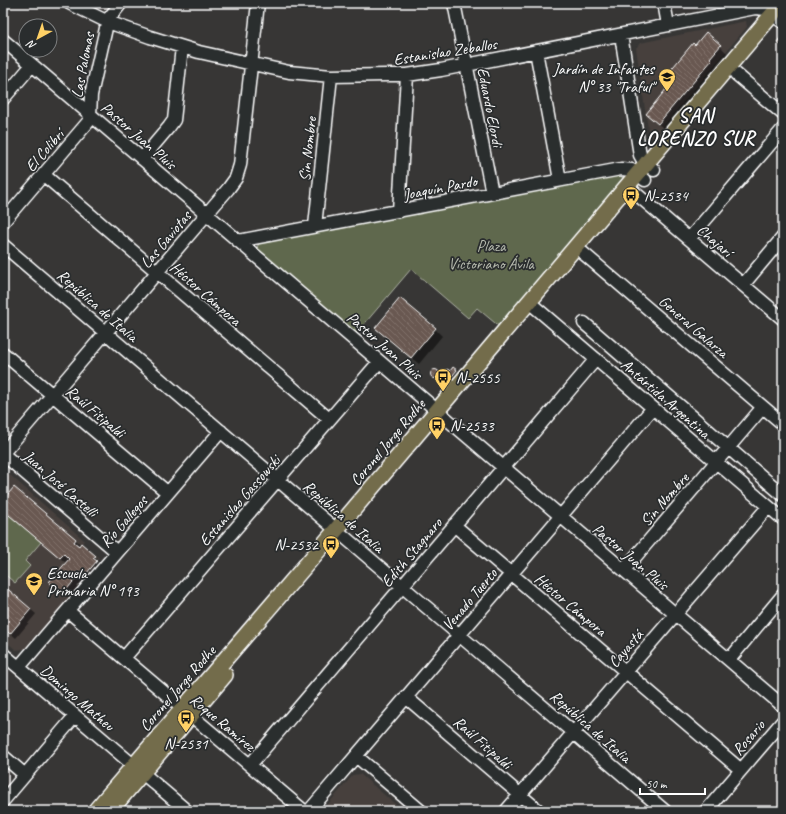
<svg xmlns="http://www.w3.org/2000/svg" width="786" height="814" font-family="Caveat,sans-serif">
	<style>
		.built { fill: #46403d }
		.park { fill: #5f674d; stroke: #afb3a6 }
		.shadow { fill: #0007 }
		.building { fill: url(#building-back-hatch); stroke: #fff }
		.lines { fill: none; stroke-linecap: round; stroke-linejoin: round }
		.minor-casing { stroke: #fff; stroke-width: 15 }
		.major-casing { stroke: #fff; stroke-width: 18 }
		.minor { stroke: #2a2d2e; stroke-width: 12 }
		.major { stroke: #736c4b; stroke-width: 15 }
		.labels { text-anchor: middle; stroke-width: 3.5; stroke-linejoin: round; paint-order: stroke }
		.street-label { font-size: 16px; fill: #fff; stroke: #2a2d2e }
		.poi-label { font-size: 16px; fill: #fff; stroke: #2a2d2e; text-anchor: start }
		.park-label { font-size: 16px; fill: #b7bbaf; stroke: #2a2d2e }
		.district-label { font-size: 20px; font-weight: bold; letter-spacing: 1px; fill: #fff; stroke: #2a2d2e }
	</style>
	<defs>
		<pattern id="building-back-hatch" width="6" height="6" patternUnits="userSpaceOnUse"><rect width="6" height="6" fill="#695851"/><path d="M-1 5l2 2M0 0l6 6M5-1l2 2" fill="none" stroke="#80716b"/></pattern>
	</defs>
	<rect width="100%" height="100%" fill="#373635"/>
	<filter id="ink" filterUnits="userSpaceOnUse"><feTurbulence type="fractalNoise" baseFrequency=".025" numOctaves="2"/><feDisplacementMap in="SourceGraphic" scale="8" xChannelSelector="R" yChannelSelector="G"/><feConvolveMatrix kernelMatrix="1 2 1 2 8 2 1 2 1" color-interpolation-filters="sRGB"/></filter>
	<g filter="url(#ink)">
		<path class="built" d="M746,21l1,6 -93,110 -5,-1 -13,-88 4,-5z
			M10,475l74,65 -2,4 17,14 -5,6 2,2 -71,83 -9,1 -13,-11v-163z
			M360,774l43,37h-81l31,-36z"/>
		<path class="park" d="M619,175l3,2 2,3 -123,148 -24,-20 -9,10 -57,-49 -56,66 -97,-84 -1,-4 3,-5z
			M3,510l38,32 -16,19 5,5 -15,17 -12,-10z"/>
		<path class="shadow" d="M720,46l7,7 -11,12 3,2 -53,63 -12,-9 18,-37 23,-37z
			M435,329l7,7 -23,28 -35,-29z
			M453,369l4,3 -6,8 -7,-5 6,-3z
			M432 375a4 4 0 1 1 8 0a4 4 0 1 1-8 0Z
			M15,488l85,73 -2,3 3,3 -10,11 -3,-3 -20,23 -13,-11 11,-24 -63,-54v-7z
			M3,586l33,28 -20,24 -13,-11z"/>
		<path class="building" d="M706,32l15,13 -11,13 2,2 -54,64 -12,-10 25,-31 -7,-5 29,-35 2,2z
			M783,34v13l-6,-5z
			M400,298l36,30 -25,30 -36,-30z
			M453,367l4,3 -8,10 -6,-5 4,-6 3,2z
			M430.5 374a4.5 4.5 0 1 1 9 0a4.5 4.5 0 1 1-9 0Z
			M14,487l62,52 -2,3 5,4 2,-3 15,13 -3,2 4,3 -11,13 -4,-3 -19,23 -14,-12 20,-23 -5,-5 -4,4 -57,-48v-10z
			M3,585l28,24 -21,25 -7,-7z"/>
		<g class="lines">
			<g class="minor-casing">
				<path id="minor" d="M69,3l39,19 42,15 49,15 90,20 42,4 56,-1h20l34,-5 314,-62 11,1 15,12
					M454,3l38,190
					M664,3l4,22
					M621,35l19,120 4,7 10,8
					M3,40l780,666
					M536,51l24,129
					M736,74l47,40
					M3,99l29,-34
					M142,159l27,-32 5,-7 8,-73
					M44,175l285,244
					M627,186l156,133
					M399,211l8,-136
					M3,222l86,-101 1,-6 1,-20 15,-67 4,-11 11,-14
					M315,226l16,-150
					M689,239l94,-110
					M238,241l383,-72 11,1 13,10
					M3,245l662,566
					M583,253l200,171
					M743,285l40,-48
					M529,302l254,217
					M584,323l199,172
					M3,353l165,140
					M3,453l225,-264 8,-11 4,-13 18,-162
					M3,454l114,98
					M454,525l287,245
					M624,570l139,-163
					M68,611l236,200
					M3,654l184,157
					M124,658l255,-296
					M729,660l54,-65
					M19,667l202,-236
					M406,697l133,114
					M3,756l22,19
					M356,756l65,55
					M250,765l346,-406
					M3,801l72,-85
					M309,811l344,-403
					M506,811l262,-304
					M706,811l77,-90"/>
			</g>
			<g class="major-casing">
				<path id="major" d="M95,811l241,-281 446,-527
					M110,811l115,-136"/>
			</g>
			<use href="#minor" class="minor"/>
			<use href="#major" class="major"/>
		</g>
	</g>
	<defs>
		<g id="school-pin" transform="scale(0.9)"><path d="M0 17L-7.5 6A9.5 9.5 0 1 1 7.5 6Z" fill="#ffd166" stroke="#2a2d2e"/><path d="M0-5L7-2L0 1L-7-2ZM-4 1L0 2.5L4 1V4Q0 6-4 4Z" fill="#111"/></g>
		<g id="bus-pin" transform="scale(0.9)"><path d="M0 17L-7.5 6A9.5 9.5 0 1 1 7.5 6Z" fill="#ffd166" stroke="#2a2d2e"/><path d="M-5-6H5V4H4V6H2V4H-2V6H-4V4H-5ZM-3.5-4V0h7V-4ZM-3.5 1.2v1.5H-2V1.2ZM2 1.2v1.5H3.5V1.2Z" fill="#111"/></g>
	</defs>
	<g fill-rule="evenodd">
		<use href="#school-pin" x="667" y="77"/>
		<use href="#bus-pin" x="631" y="195"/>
		<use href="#bus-pin" x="443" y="377"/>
		<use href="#bus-pin" x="437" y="425"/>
		<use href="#bus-pin" x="331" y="544"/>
		<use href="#school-pin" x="34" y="581"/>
		<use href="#bus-pin" x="186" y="718"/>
	</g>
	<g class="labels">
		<g class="street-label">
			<text transform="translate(445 51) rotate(-9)" y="6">Estanislao Zeballos</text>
			<text transform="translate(82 65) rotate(-79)" y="6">Las Palomas</text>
			<text transform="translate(491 107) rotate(79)" y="6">Eduardo Elordi</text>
			<text transform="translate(139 135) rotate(41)" y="6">Pastor Juan Pluis</text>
			<text transform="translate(307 149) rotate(-84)" y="6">Sin Nombre</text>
			<text transform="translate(44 150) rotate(-49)" y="6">El Colibrí</text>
			<text transform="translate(440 187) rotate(-11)" y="6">Joaquín Pardo</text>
			<text transform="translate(165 239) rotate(-50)" y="6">Las Gaviotas</text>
			<text transform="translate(715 240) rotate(40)" y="6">Chajarí</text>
			<text transform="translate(206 293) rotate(41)" y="6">Héctor Cámpora</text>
			<text transform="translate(98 305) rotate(41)" y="6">República de Italia</text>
			<text transform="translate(694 326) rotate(41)" y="6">General Galarza</text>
			<text transform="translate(385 345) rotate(41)" y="6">Pastor Juan Pluis</text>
			<text transform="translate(666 398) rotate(41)" y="6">Antártida Argentina</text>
			<text transform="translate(96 411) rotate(40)" y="6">Raúl Fitipaldi</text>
			<text transform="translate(387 442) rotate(-50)" y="6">Coronel Jorge Rodhe</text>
			<text transform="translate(61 483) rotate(41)" y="6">Juan José Castelli</text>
			<text transform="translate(664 499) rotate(-49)" y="6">Sin Nombre</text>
			<text transform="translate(239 500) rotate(-49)" y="6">Estanislao Gassowski</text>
			<text transform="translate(344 516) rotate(41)" y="6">República de Italia</text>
			<text transform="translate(123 521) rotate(-49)" y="6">Río Gallegos</text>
			<text transform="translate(411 552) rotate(-50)" y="6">Edith Stagnaro</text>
			<text transform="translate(631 556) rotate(40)" y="6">Pastor Juan Pluis</text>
			<text transform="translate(469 599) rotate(-50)" y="6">Venado Tuerto</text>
			<text transform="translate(571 604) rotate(40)" y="6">Héctor Cámpora</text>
			<text transform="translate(625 648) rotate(-49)" y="6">Cayastá</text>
			<text transform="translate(177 688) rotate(-49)" y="6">Coronel Jorge Rodhe</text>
			<text transform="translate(78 697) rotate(41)" y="6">Domingo Matheu</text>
			<text transform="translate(223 722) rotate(40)" y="6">Roque Ramírez</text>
			<text transform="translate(591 726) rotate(41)" y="6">República de Italia</text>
			<text transform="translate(748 737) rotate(-49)" y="6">Rosario</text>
			<text transform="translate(483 742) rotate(41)" y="6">Raúl Fitipaldi</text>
		</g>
		<g class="poi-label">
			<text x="654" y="74" text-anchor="end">Jardín de Infantes<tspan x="654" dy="18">N° 33 "Traful"</tspan></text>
			<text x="644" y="201">N-2534</text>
			<text x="456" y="383">N-2555</text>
			<text x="450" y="431">N-2533</text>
			<text x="318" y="550" text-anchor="end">N-2532</text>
			<text x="47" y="578">Escuela<tspan x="47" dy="18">Primaria N° 193</tspan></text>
			<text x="186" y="749" text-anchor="middle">N-2531</text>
		</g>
		<g class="park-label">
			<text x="491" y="251">Plaza<tspan x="491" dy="18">Victoriano Ávila</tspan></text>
		</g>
		<g class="district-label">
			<text x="696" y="122">SAN<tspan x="696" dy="23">LORENZO SUR</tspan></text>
		</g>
	</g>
	<rect width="786" height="814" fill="none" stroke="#2a2d2e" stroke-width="16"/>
	<rect x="8" y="8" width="770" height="798" fill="none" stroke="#fff" stroke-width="1.5" filter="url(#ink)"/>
	<g transform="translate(38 38) rotate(220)"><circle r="19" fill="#2a2d2e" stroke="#7f8182"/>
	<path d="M0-3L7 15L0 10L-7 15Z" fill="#ffd166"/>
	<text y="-6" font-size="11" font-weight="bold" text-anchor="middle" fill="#ffffff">N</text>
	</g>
	<path d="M640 788v6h65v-6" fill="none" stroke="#ffffff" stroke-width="2"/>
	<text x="646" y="788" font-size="12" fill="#ffffff" stroke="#2a2d2e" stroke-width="3" paint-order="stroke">50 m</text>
</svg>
